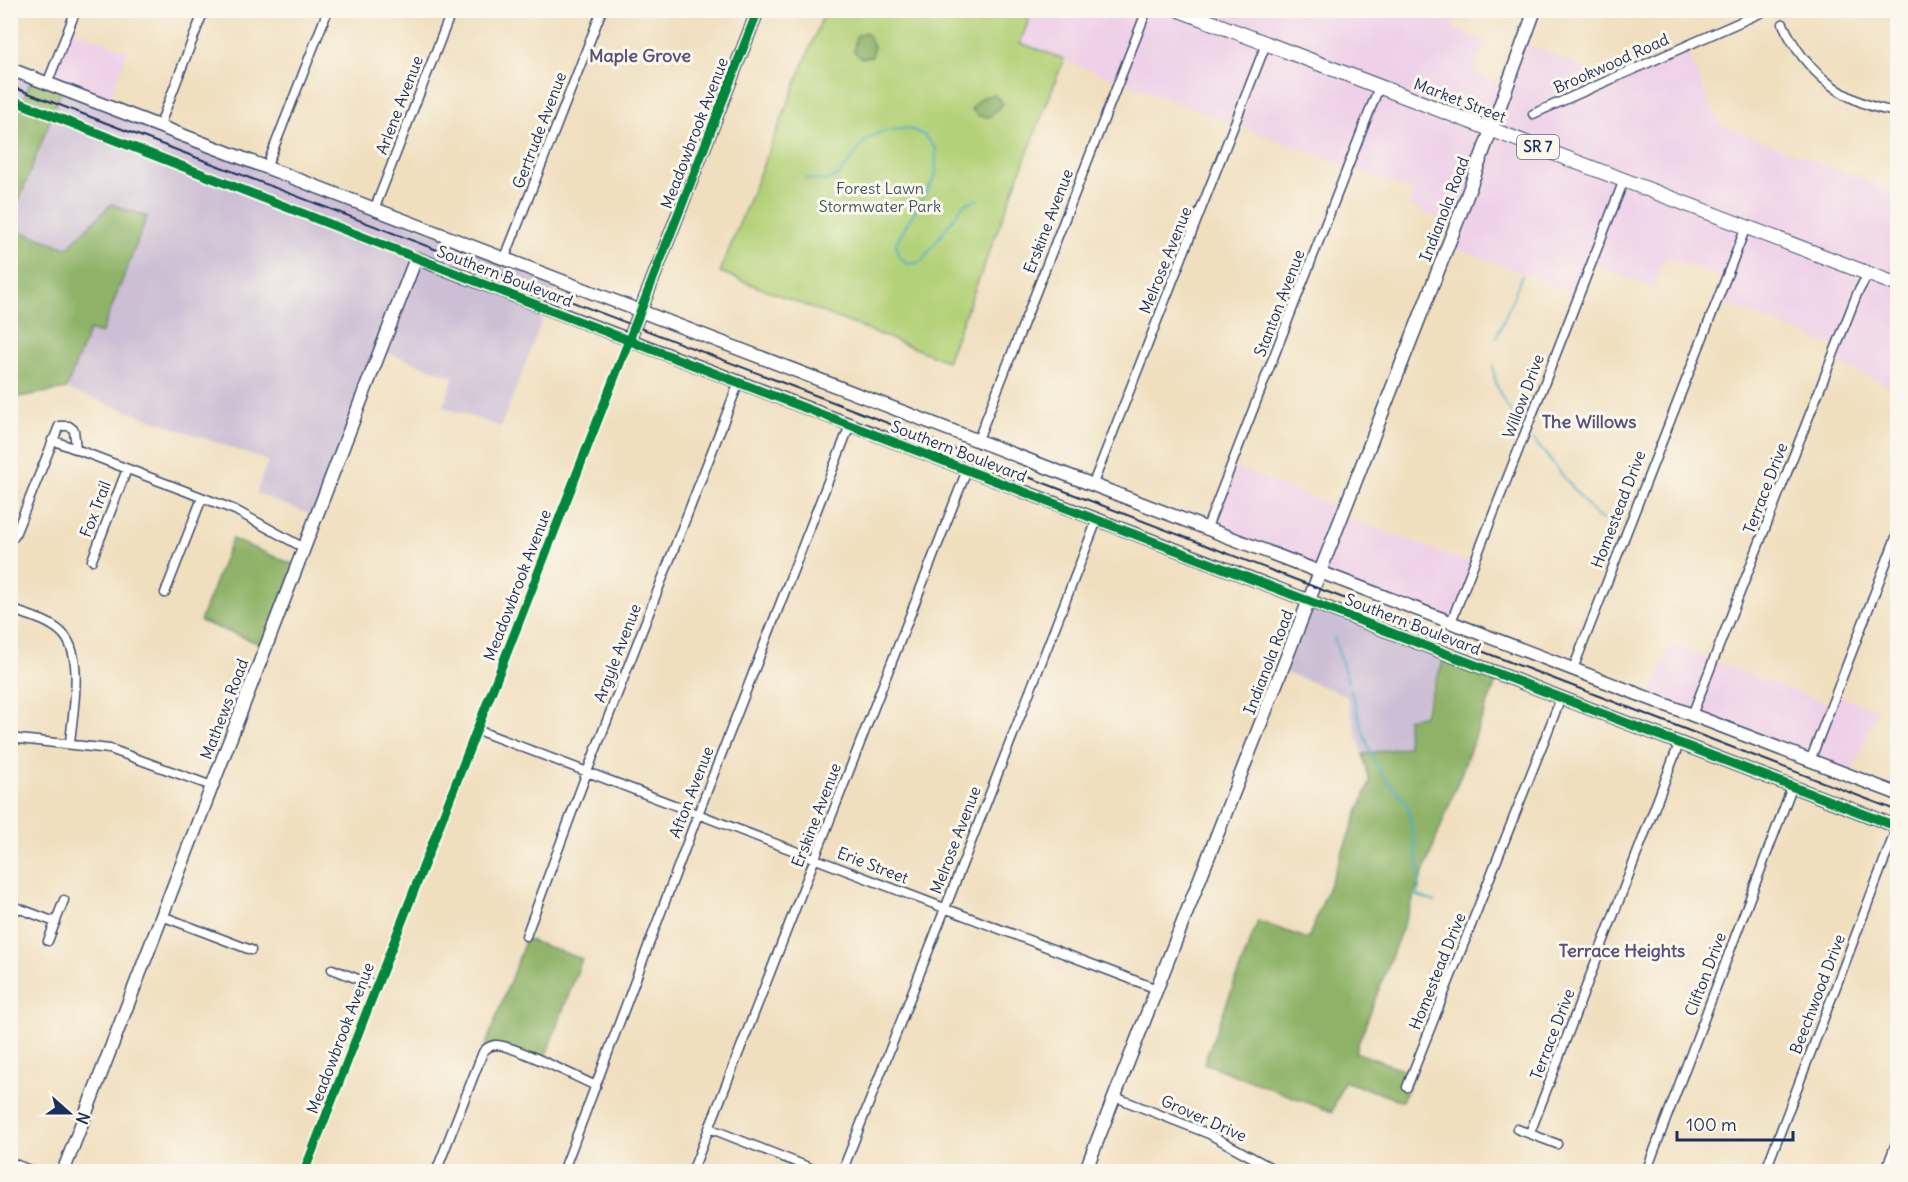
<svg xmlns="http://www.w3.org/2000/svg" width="1908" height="1182" font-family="Delius,sans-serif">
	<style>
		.built { fill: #eed0e8 }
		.industrial { fill: #ccbed4 }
		.green { fill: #b3d178; stroke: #67806b; stroke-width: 1.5 }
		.forest { fill: #8eb368; stroke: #547163; stroke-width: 1.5 }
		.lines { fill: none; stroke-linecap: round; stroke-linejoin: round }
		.stream { stroke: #46aec5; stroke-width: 2 }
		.street-casing { stroke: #3b496d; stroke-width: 11 }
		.secondary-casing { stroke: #3b496d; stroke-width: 15 }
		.primary-casing { stroke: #3b496d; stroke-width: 16 }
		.street { stroke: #fff; stroke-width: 8 }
		.secondary { stroke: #fff; stroke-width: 12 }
		.primary { stroke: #fff; stroke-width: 14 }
		.rail { stroke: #1b2f5e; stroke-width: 2 }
		.cycleway-casing { stroke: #fbf7ec; stroke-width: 13 }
		.cycleway { stroke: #00873e; stroke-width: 9 }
		.labels { text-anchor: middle; stroke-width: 6; stroke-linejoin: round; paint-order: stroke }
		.shield { fill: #fbf7ec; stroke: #5e6b89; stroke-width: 1.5 }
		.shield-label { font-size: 15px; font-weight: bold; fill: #1b2f5e }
		.street-label { font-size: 16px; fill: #1b2f5e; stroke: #fbf7ec }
		.park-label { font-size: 16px; fill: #415864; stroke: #fbf7ec }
		.neighbourhood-label { font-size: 18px; font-weight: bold; fill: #59537c; stroke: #fbf7ec }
	</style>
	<rect width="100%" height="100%" fill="#fbf7ec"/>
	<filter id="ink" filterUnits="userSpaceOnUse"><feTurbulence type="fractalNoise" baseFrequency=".0167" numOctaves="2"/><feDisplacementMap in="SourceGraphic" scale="12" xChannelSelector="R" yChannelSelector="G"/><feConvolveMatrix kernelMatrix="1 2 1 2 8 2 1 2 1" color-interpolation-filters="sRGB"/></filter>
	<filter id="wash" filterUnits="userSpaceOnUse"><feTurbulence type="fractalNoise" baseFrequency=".008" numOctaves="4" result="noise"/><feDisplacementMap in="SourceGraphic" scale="24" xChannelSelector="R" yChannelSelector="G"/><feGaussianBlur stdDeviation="1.35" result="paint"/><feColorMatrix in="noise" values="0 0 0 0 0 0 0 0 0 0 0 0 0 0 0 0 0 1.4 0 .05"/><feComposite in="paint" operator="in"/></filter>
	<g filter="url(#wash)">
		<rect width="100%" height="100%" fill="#f0dfbf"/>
		<path class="built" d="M1032,11h147l41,15 6,-15h205l26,10 -3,8 32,12 -12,32 33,13 16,-43 88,36 74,-32 34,77 174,67 4,-7v205l-66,-29 5,-13 -120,-47 8,-22 -58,-21 -13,31 -62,-24 -12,31 -131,-50 8,-20 -48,-20 5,-14 -394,-148z
			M69,28l59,23 -22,55 -59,-22z
			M1231,465l114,46 -2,5 130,48 -22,58 -245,-92z
			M1671,645l160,60 4,-10 42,15 -26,67 -202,-78z"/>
		<path class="industrial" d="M11,69l21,8 -21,56z
			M62,89l495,192 -56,146 -58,-20 11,-30 -74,-27 -64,167 -60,-24 12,-32 -202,-72 23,-59 12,4 10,-130 -44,44 -56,-20z
			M1310,600l136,54 -38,93 -45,7 -17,-59 -64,-24z"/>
		<path class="green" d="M825,11h207l-12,32 44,16 -117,302 -227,-89z"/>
		<path class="forest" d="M866,32l8,15 -2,9 -11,2 -7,-7 2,-15z
			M32,77l30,12 -51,133v-89z
			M994,94l9,10 -14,13 -10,-1 -8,-7 10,-11z
			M111,204l36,13 -46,117 -12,-4 -23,59 -55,9v-170l56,20z
			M232,539l65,27 -31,80 -66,-25z
			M1446,654l53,20 -144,378 58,21 -11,28 -58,-20 -12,31 -128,-49 54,-142 50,18 62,-157 -7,-28 45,-7 -1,-28 16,-3z
			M526,939l56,20 -39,104 -43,-17 -17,6z"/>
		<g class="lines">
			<path class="stream" d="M805,178l19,3 15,-6 27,-35 15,-8 26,-4 17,7 12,14v26l-40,68 2,12 9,9 14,-2 43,-58 14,-5
				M1497,337l25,-62
				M1493,366c2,25 13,41 29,59
				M1533,439l62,76 20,12
				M1334,638l14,44
				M1350,688c10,29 15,60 32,86 8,12 20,20 26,33l12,68 -2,21 17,6"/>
		</g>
	</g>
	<g filter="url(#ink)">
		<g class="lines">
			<g class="street-casing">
				<path id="street" d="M1783,24c22,48 62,81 115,88
					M47,84l29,-74
					M10,99l406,159
					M1533,114l234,-104
					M159,127l45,-117
					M266,168l62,-158
					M374,210l78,-200
					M504,260l98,-250
					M52,440l183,70 69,38
					M977,442l170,-432
					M1092,486l174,-442
					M1206,530l173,-443
					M14,537l45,-111h10l5,4 2,19
					M92,560l35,-91
					M165,593l37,-95
					M10,609c17,6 38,11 51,23 25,22 11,82 9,112
					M1451,622l173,-442
					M1573,669l173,-442
					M1692,715l165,-421 11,-20
					M477,730l680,259
					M10,738l100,11 102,37
					M1810,761l88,-229
					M10,905l45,17
					M162,916l89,34
					M526,936l61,-164 152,-390
					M48,941l16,-41
					M332,969l44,17
					M1407,1087l154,-389
					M1115,1097l94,37 70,38
					M709,1128l112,44
					M1517,1129l40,15
					M1530,1133l149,-389
					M10,1162l25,10
					M304,1172l325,-832
					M436,1172l47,-120c3,-4 7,-6 12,-7 17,-1 81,32 101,41
					M563,1172l135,-358 152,-389
					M692,1172l275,-702
					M842,1172l255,-652
					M1646,1172l146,-385
					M1765,1172l132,-345
					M1885,1172l13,-34"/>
			</g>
			<g class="secondary-casing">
				<path id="secondary" d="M10,69l1888,725
					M629,340l129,-330
					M63,1172l353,-914 1482,569
					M1085,1172l376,-960 74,-202"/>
			</g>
			<g class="primary-casing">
				<path id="primary" d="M1179,10l719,275"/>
			</g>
			<use href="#street" class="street"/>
			<use href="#secondary" class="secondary"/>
			<use href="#primary" class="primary"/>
			<path class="rail" d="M10,86l1888,725"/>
			<g class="cycleway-casing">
				<path id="cycleway" d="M10,99l537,210 1351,518
					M304,1172l454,-1162"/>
			</g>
			<use href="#cycleway" class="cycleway"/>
		</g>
	</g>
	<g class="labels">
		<rect class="shield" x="1517" y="135" width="42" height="24" rx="4.5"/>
		<g class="shield-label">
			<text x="1538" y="152">SR 7</text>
		</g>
		<g class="street-label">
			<text transform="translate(1611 63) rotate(-24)" y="6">Brookwood Road</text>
			<text transform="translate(1460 100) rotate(21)" y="6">Market Street</text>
			<text transform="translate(399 105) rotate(-69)" y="6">Arlene Avenue</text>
			<text transform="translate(539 130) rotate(-69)" y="6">Gertrude Avenue</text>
			<text transform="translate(694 133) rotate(-69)" y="6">Meadowbrook Avenue</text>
			<text transform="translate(1444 209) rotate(-69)" y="6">Indianola Road</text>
			<text transform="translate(1048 221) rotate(-69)" y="6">Erskine Avenue</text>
			<text transform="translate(1165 260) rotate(-68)" y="6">Melrose Avenue</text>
			<text transform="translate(505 276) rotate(21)" y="6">Southern Boulevard</text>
			<text transform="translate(1279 303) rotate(-69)" y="6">Stanton Avenue</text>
			<text transform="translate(1523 396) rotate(-69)" y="6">Willow Drive</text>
			<text transform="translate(959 451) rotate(21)" y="6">Southern Boulevard</text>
			<text transform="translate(1765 488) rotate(-69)" y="6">Terrace Drive</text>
			<text transform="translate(95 509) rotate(-69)" y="6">Fox Trail</text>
			<text transform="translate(1618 509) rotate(-69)" y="6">Homestead Drive</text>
			<text transform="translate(517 585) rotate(-69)" y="6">Meadowbrook Avenue</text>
			<text transform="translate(1413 624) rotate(21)" y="6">Southern Boulevard</text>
			<text transform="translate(617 653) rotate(-69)" y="6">Argyle Avenue</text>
			<text transform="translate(1268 662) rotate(-69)" y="6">Indianola Road</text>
			<text transform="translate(224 709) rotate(-69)" y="6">Mathews Road</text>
			<text transform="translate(691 792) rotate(-69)" y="6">Afton Avenue</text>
			<text transform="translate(816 815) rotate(-69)" y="6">Erskine Avenue</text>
			<text transform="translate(955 840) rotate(-69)" y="6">Melrose Avenue</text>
			<text transform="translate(873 865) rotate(21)" y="6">Erie Street</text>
			<text transform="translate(1437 971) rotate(-68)" y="6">Homestead Drive</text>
			<text transform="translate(1705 974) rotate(-69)" y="6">Clifton Drive</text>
			<text transform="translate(1817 994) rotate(-69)" y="6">Beechwood Drive</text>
			<text transform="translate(1552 1034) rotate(-69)" y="6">Terrace Drive</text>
			<text transform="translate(340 1038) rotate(-69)" y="6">Meadowbrook Avenue</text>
			<text transform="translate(1204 1118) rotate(24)" y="6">Grover Drive</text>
		</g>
		<g class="park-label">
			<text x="880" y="194">Forest Lawn<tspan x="880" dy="18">Stormwater Park</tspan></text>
		</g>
		<g class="neighbourhood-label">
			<text x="640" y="62">Maple Grove</text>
			<text x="1589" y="428">The Willows</text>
			<text x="1622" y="957">Terrace Heights</text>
		</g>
	</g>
	<rect width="1908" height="1182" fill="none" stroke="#fbf7ec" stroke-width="36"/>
	<g transform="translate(69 1113) rotate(111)" stroke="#fbf7ec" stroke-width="4.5" paint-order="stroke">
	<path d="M0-4.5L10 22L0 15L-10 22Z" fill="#1b2f5e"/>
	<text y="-9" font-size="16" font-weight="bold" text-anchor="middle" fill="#1b2f5e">N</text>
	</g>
	<path d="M1677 1131v9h116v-9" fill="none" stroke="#1b2f5e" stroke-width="3"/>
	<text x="1686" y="1131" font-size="18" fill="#1b2f5e" stroke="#fbf7ec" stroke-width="4.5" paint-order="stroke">100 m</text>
</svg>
